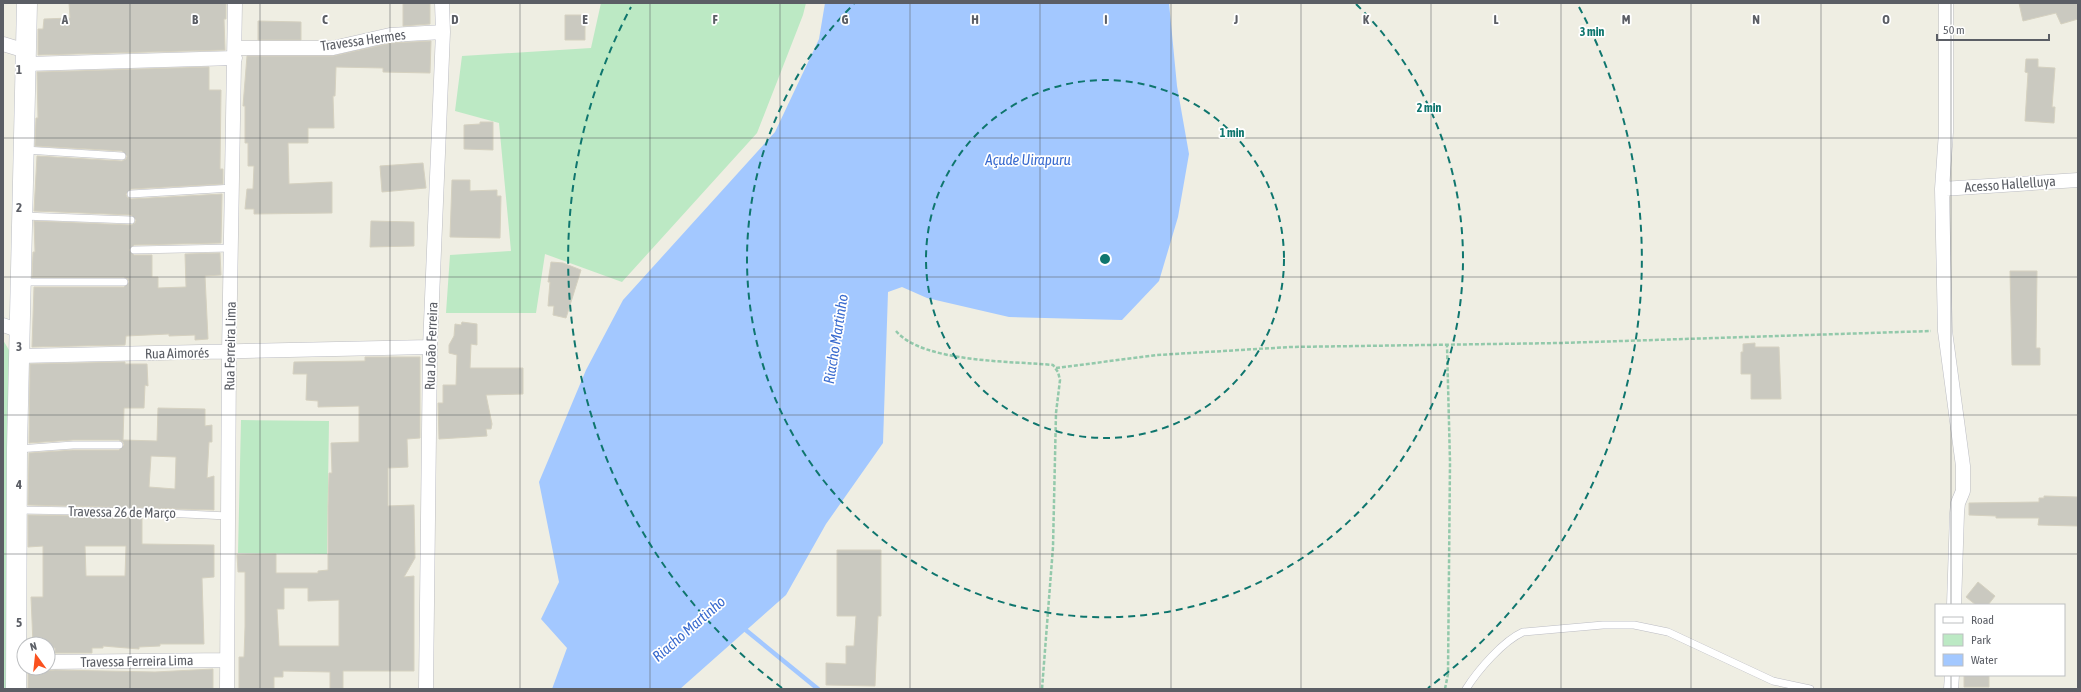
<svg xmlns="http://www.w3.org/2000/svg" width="2081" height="692" font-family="'Asap Condensed',sans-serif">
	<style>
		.green { fill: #bce9c4 }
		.water { fill: #a3c8ff }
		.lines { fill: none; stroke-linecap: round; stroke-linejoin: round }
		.stream { stroke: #a3c8ff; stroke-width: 4.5 }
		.building { fill: #cac9c0; stroke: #d5d1c0; fill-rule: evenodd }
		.lane-casing { stroke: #bbbcc3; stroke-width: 8 }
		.street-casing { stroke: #bbbcc3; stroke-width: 15 }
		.secondary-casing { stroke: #bbbec6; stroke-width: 21 }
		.path { stroke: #93c9ab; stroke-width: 2.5; stroke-dasharray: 4 2; stroke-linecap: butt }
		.lane { stroke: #fff; stroke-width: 7 }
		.street { stroke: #fff; stroke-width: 14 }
		.secondary { stroke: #fff; stroke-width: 20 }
		.grid { fill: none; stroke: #5b5e65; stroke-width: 1; stroke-opacity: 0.55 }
		.ring { fill: none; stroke: #0f766e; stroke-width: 2; stroke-dasharray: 7 5 }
		.labels { text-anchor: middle; stroke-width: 3.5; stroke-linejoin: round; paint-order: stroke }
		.street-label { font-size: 14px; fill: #5b5e65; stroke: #fff }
		.water-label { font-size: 15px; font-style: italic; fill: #396bcf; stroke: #fff }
		.grid-label { font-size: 13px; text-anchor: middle; font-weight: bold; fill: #5b5e65; stroke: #fff; stroke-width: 3.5; stroke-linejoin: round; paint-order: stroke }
		.centre { fill: #0f766e; stroke: #fff; stroke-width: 2 }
		.ring-label { font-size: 12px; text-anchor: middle; font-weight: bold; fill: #0f766e; stroke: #fff; stroke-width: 3.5; stroke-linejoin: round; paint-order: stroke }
	</style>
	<rect width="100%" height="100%" fill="#efeee3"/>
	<path class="green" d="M601,3h205l-3,12 -46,118 -135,149 -77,-28 -9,59h-90l4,-58 61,-4 -12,-128 -44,-12 7,-55 129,-8z
		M3,340l6,10 5,339h-11z
		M241,420l88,1 -2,133 -89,-1z"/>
	<path class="water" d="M825,3h344l8,83 12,68 -11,63 -19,64 -37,39 -113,-3 -82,-19 -25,-11 -14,5 -5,151 -57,81 -40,71 -106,94h-128l15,-41 -26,-29 18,-37 -20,-100 47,-112 37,-70 152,-168 44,-93z"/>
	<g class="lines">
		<path class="stream" d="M742,627l76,62"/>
	</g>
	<path class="building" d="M69,3h157v16h-2l1,31 -187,5v-26h5l1,-10 26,-1z
		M403,3h27v21l-27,2z
		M2019,3h58l1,16 -17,5 -5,-11 -33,8z
		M565,15h20v25h-20z
		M258,21l43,1v18h-43z
		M431,41l-1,32 -47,-1v-4l-47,-1 -1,29h-2l1,32h-26v15h-20l1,41 43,-2v31l-78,1v-5h-9l2,-20h6l1,-23h-6v-23h-3v-37h-2l4,-50h86l58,-13z
		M2026,59h12v8l17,1 -3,39h3l-1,16 -29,-2 3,-48 -3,-1z
		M209,67v23h12l-1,79h3v15l-92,5 -5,5 1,3 4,2 91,-5 -1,49 -87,2 -5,5 5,5h18v22h6v11l28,-1 -1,-33 35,-1 1,22 -16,1 3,63 -13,1v-5l-26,1v-2l-43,2 -1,9 -93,2 2,-60h90l5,-5 -1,-3 -4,-2h-92l1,-25h2l-1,-31 97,4 4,-2 1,-3 -5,-5 -97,-4 3,-55 85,5 4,-2 1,-3 -5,-5 -87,-5 1,-28h2l-1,-46z
		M480,122h13v28l-29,-1v-24l16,-1z
		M423,163l3,25 -44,4 -2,-26z
		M452,180h18v11l27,-1v6h4l-1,42 -50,-1z
		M371,221l43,1v24l-44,1z
		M551,262l12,1 18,7 -15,48 -13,-3 1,-9h-6l2,-24h-2z
		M2010,271h27l-1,77h4v17h-28z
		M462,322l15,2v21l-6,-1 -1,24h53v26l-37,1 6,29 -1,5h-5l1,7 -48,3 -1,-36h5v-18h13l1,-30 -8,-2v-8l5,-9 1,-12 6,1z
		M1755,343v4h24l2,52h-30v-25h-10v-22h2v-8z
		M365,357h55v81l-13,1 1,28 -20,1v38l26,-1 1,53 -11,19 10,-1v95h-71v18h-13v-17l-47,-1v6h-9v12h-35v-32h5l1,-30v-55h-7l-1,-17 39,-1v19h42v-2l10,-1v-63l1,-34h3l-1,-30 28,-1v-36l-41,1v-6l-12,-1 1,-26h-14l1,-12 71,-1zM284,588h24v13l31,-1v46h-60l-2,-37h7z
		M125,362v2h22l1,22 -3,-1 -1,23h-20l-1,32 34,1 1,-33 47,1v17l7,-1v17h-3l-2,36 7,-2v34l-186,-5 1,-52 44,-3h46l5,-5 -1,-3 -4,-2h-46l-44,3 1,-79zM151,456l25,1 -1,32 -26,-2z
		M2044,496l34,1v29l-40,-1 1,-7h-43v-2l-27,-1v-12l70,-1v-4h5z
		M28,515l114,2v27l72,1v32l-12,1 2,66h-44v2l-21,1v2l-36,-3v2h-11v5h-37v-5h-7v-4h-15l-2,-47h12v-51l-15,1zM85,546h41l-1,30h-39z
		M837,550h44v66h-3l-3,70 -49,-1v-22l20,1v-18h8l2,-30h-19z
		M1978,582l17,14 -7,9h-12l-10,-8z
		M213,669v20h-185v-16l27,-3 100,2z
		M1964,675h25v12h-25z"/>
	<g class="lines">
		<g class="lane-casing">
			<path id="lane" d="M25,150l97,6
				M131,194l102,-6
				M23,216l108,4
				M134,250l97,-2
				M21,282h103
				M18,449l55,-4h46
				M19,510l123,2 86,4
				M1466,689c12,-19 37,-48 57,-57l80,-7h31l34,7 105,49 37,8"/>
		</g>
		<g class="street-casing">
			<path id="street" d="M1946,3v129l-4,57 3,142 18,135v25l-5,12 -1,10 -3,92
				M3,44l23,7
				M235,48h98l57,-13 53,-3
				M26,64l209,-6
				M1942,189l136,-9
				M3,325l17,6
				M20,356l410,-9
				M48,662l179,-2
				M227,689l2,-336 6,-350
				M426,689l4,-342 13,-315 -1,-29
				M1951,689l1,-14"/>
		</g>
		<g class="secondary-casing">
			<path id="secondary" d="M16,689l1,-240 10,-446"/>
		</g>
		<path class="path" d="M896,331c27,32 117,30 157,34l5,7 2,8 -4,33 -3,134 -11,142
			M1056,368l101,-13 133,-8 271,-4 370,-12
			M1445,689l3,-15 2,-212 -3,-117"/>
		<use href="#lane" class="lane"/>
		<use href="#street" class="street"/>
		<use href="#secondary" class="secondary"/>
	</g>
	<path class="grid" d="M130,3v686M260,3v686M390,3v686M520,3v686M650,3v686M780,3v686M910,3v686M1040,3v686M1171,3v686M1301,3v686M1431,3v686M1561,3v686M1691,3v686M1821,3v686M1951,3v602M3,138h2075M3,277h2075M3,415h2075M3,554h2075M1951,675v14"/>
	<g class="ring">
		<circle cx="1105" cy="259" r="179"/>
		<path d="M1356 4A358 358 0 1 1 854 4"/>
		<path d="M782 688A537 537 0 0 1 631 7M1579 7A537 537 0 0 1 1428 688"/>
	</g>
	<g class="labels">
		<g class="street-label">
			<text transform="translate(363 40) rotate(-8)" y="5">Travessa Hermes</text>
			<text transform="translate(2010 184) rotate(-4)" y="5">Acesso Hallelluya</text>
			<text transform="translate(230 346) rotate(-89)" y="5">Rua Ferreira Lima</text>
			<text transform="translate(431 346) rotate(-88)" y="5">Rua João Ferreira</text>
			<text transform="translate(177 353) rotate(-1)" y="5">Rua Aimorés</text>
			<text transform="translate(122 512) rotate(1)" y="5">Travessa 26 de Março</text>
			<text transform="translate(137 661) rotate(-1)" y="5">Travessa Ferreira Lima</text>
		</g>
		<g class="water-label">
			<text x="1028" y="165">Açude Uirapuru</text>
			<text transform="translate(836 339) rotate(-81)" y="5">Riacho Martinho</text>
			<text transform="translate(689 629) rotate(-41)" y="5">Riacho Martinho</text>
		</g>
	</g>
	<g class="grid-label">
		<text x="65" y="24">A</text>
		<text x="195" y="24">B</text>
		<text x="325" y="24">C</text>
		<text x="455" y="24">D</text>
		<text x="585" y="24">E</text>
		<text x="715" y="24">F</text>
		<text x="845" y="24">G</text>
		<text x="975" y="24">H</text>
		<text x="1106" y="24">I</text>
		<text x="1236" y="24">J</text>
		<text x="1366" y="24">K</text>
		<text x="1496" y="24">L</text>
		<text x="1626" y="24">M</text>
		<text x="1756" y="24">N</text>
		<text x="1886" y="24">O</text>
		<text x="19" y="74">1</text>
		<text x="19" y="212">2</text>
		<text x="19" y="351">3</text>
		<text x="19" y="489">4</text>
		<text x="19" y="627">5</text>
	</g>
	<circle cx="1105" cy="259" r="6" class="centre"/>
	<g class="ring-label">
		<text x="1592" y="36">3 min</text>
		<text x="1429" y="112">2 min</text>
		<text x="1232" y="137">1 min</text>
	</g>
	<rect width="2081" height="692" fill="none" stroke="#5b5e65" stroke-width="8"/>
	<rect x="1935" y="604" width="130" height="72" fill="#ffffff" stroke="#bdbfc1"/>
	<rect x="1943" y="617" width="20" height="6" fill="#ffffff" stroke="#bdbfc1"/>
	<text x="1971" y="624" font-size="12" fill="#5b5e65">Road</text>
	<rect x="1943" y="634" width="20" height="12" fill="#bce9c4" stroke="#bdbfc1"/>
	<text x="1971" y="644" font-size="12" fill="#5b5e65">Park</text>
	<rect x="1943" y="654" width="20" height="12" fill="#a3c8ff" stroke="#bdbfc1"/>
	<text x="1971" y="664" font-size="12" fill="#5b5e65">Water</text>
	<g transform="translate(36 656) rotate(345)"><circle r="19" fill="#ffffff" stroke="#bdbfc1"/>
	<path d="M0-3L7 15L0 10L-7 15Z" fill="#fa511e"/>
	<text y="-6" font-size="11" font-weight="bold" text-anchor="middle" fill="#5b5e65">N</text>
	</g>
	<path d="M1937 34v6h112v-6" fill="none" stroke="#5b5e65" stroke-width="2"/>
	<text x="1943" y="34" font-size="12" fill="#5b5e65" stroke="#ffffff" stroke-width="3" paint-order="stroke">50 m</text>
</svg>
